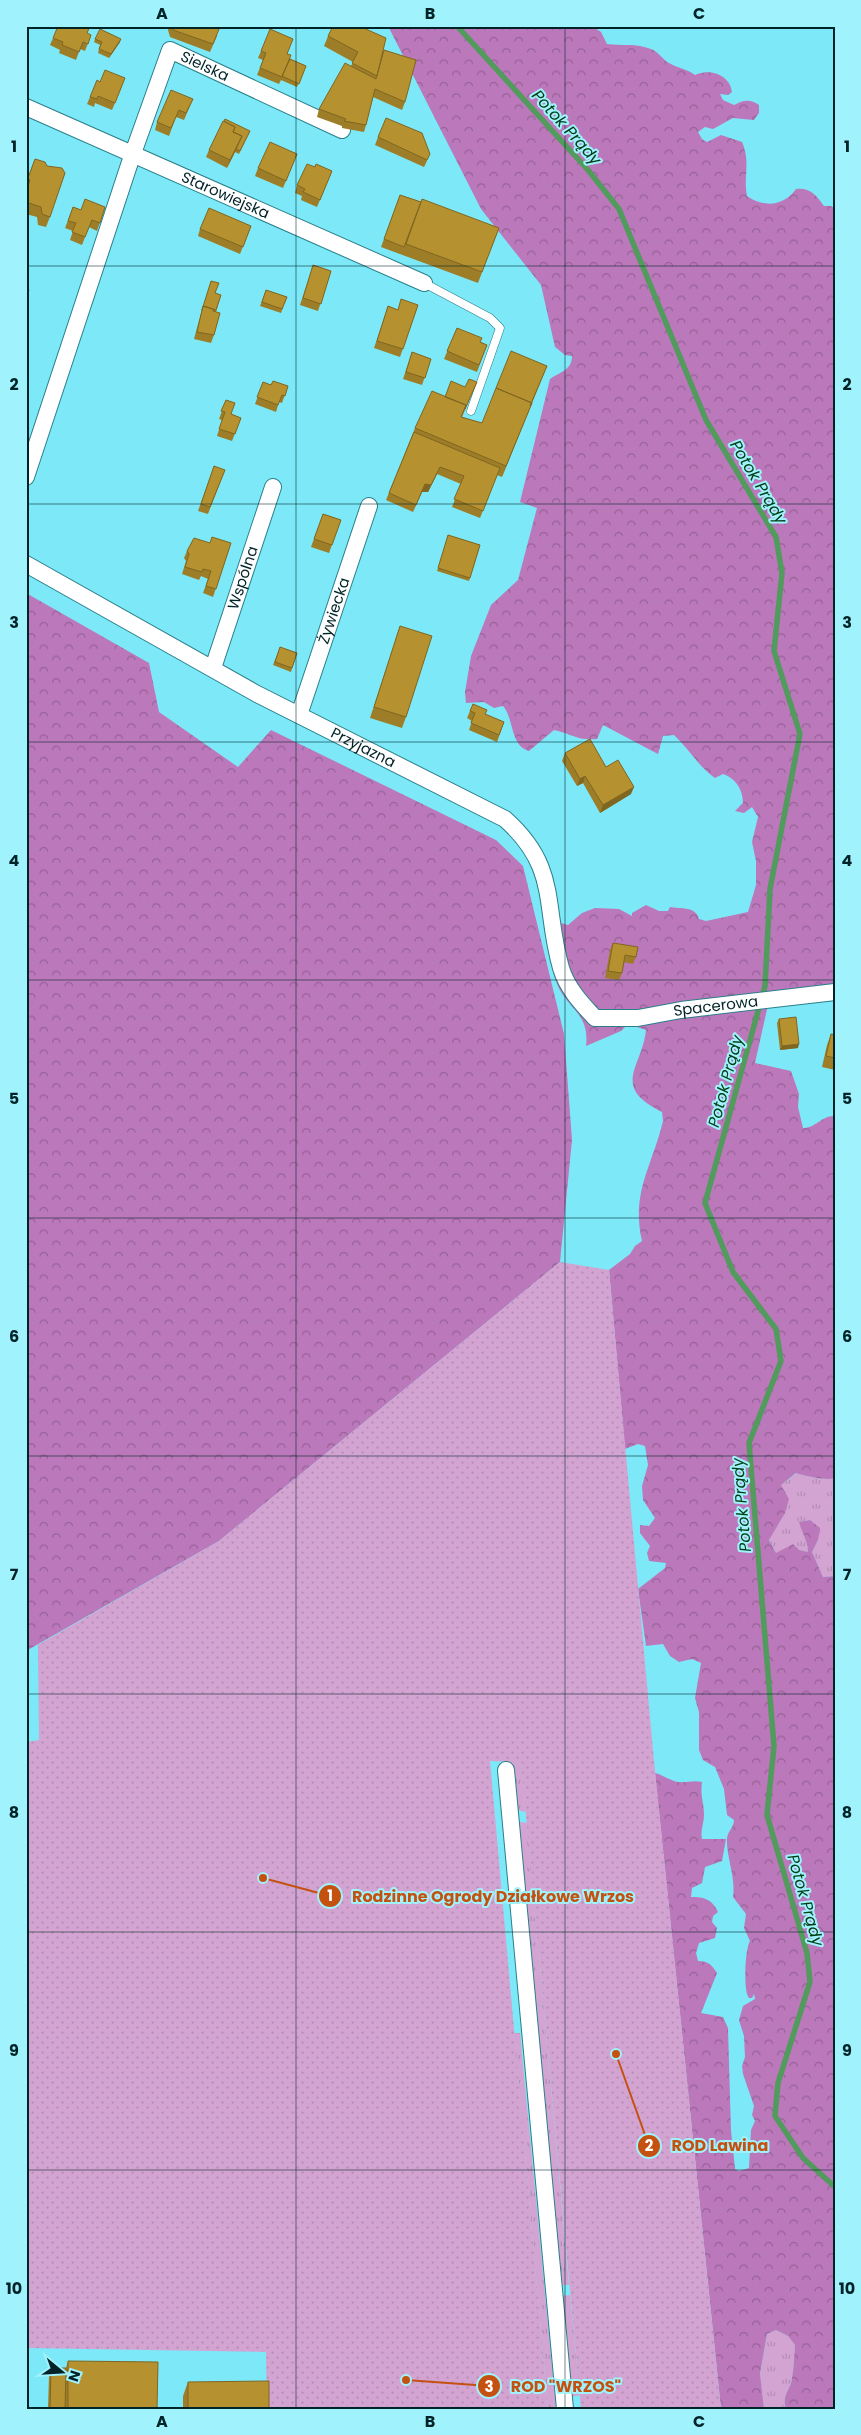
<svg xmlns="http://www.w3.org/2000/svg" width="861" height="2435" font-family="Poppins,sans-serif">
	<style>
		.grass { fill: url(#grass-tufts) }
		.forest { fill: url(#forest-crowns) }
		.garden { fill: url(#garden-dots) }
		.lines { fill: none; stroke-linecap: round; stroke-linejoin: round }
		.stream { stroke: #519b5c; stroke-width: 5.5 }
		.service-casing { stroke: #2a7f8a; stroke-width: 9 }
		.minor-casing { stroke: #2a7f8a; stroke-width: 18 }
		.service { stroke: #fff; stroke-width: 8 }
		.minor { stroke: #fff; stroke-width: 16 }
		.wall { fill: #9d7d28 }
		.shaded-wall { fill: #7f6621 }
		.building { fill: #b6912f; stroke: #7f6621 }
		.grid { fill: none; stroke: #002328; stroke-width: 1; stroke-opacity: 0.55 }
		.labels { text-anchor: middle; stroke-width: 4; stroke-linejoin: round; paint-order: stroke }
		.street-label { font-size: 15px; fill: #002328; stroke: #a0f2fd }
		.water-label { font-size: 16px; font-style: italic; fill: #023d13; stroke: #a0f2fd }
		.leader { fill: none; stroke: #c55110; stroke-width: 2 }
		.callout-dot { fill: #c55110; stroke: #a0f2fd; stroke-width: 2 }
		.mark-label { font-size: 15px; text-anchor: middle; font-weight: bold; fill: #fff }
		.callout-label { font-size: 16px; text-anchor: middle; font-weight: bold; fill: #c55110; stroke: #a0f2fd; stroke-width: 4; stroke-linejoin: round; paint-order: stroke }
		.neatline { fill: none; stroke: #002328; stroke-width: 2 }
		.grid-label { font-size: 16px; text-anchor: middle; font-weight: bold; fill: #002328 }
	</style>
	<defs>
		<pattern id="grass-tufts" width="24" height="20" patternUnits="userSpaceOnUse" patternTransform="scale(1.25)"><rect width="24" height="20" fill="#d3a4d2"/><path d="M3 7l-1-3M5 7V3M7 7l1-3M15 17l-1-3M17 17v-4M19 17l1-3" fill="none" stroke="#b38db4"/></pattern>
		<pattern id="forest-crowns" width="20" height="18" patternUnits="userSpaceOnUse" patternTransform="scale(1.25)"><rect width="20" height="18" fill="#bb78ba"/><path d="M2 6a3 3 0 1 1 6 0M12 15a3 3 0 1 1 6 0" fill="none" stroke="#966297"/></pattern>
		<pattern id="garden-dots" width="8" height="8" patternUnits="userSpaceOnUse" patternTransform="scale(1.25)"><rect width="8" height="8" fill="#d3a4d2"/><path d="M2 2h.1M6 6h.1" fill="none" stroke="#b38db4" stroke-width="1.8" stroke-linecap="round"/></pattern>
	</defs>
	<rect width="100%" height="100%" fill="#7de8f7"/>
	<path class="grass" d="M797,1473c8,3 30,8 38,5v98l-12,1 -11,-25 6,-12 -8,-20 -10,2c2,11 8,19 8,30l-9,-2 -23,3 -7,-14 16,-26 -4,-28z
		M508,1760l13,1 5,49 -2,2 -9,-3z
		M514,1821l13,2 42,462h-10z
		M514,2033h6l36,376h-8z
		M570,2295l10,100 -9,2 -10,-101z
		M776,2330l12,6 7,9c-1,11 -1,22 -3,33 -1,12 -11,17 -6,31h-22l-4,-34 7,-41z"/>
	<path class="forest" d="M388,26h204l9,6 6,12c15,2 29,-1 44,5 8,3 12,11 18,14 9,5 18,6 26,12 15,-7 35,0 37,17l-4,3 -8,-1 3,6 11,5c10,-5 16,-6 25,0v8l-5,7 -21,-2 -20,11 -8,-2 -7,5 4,7 5,3 14,-7 21,7c9,21 1,34 5,54 17,12 37,10 49,-7 14,-2 21,7 28,17h7l4,3v782l-67,14 -13,58 36,8 8,23 -1,13 5,21c13,0 19,-13 32,-12v362c-8,3 -30,-2 -39,-5l-15,12 8,14 -4,14 -16,27 7,13 17,-9 6,6 9,2c0,-11 -6,-19 -9,-30l11,-2 10,8 -2,12 -6,12 11,25 12,-1v833h-49c-5,-14 5,-19 6,-31 2,-11 2,-22 3,-33l-7,-9 -12,-6 -9,4 -7,40 4,35h-43l-66,-636c8,2 16,8 23,9 9,1 15,-2 24,0 -2,15 2,20 2,33 0,9 -4,15 -2,24h24l-4,22 -17,6 -3,16 -10,5 -1,9c13,0 21,2 27,15l-5,4 -1,6 5,6 -2,10 -16,5 -3,10 2,8c10,0 14,4 19,12l-16,40 22,4 5,11 3,103 4,38 4,2 10,-3 2,-38 4,-9 -3,-6 2,-9 -11,-32 -1,-8 3,-9 -1,-21 -5,-16 4,-14 12,-7 -1,-5 -2,4h-3c-6,-6 -4,-50 1,-57l-6,-13 2,-14 -13,-17c3,-20 -7,-40 -6,-59 1,-7 7,-11 7,-18l-7,-5 -3,-26 -9,-22 -12,-7 -4,-10v-38l-4,-14 6,-35 -9,-4 -13,3 -9,-6 -7,-12 -17,2 -8,-57 27,-21 1,-5 -17,-2 -2,-8 3,-7 -10,-13v-8l9,1 6,-8 -12,-18 -1,-14 6,-21 -3,-19 -7,-2 -13,5 -16,-179 21,-16 5,-8 7,-5c-11,-49 10,-74 21,-120l-1,-9c-52,-26 -20,-44 -16,-82l-18,-6 -7,7 -35,15c4,-33 -19,-37 -29,-62 -7,-16 -8,-41 -11,-59l12,-7 3,5 7,2 14,-12 13,-5 24,1 13,7v-3l14,-8 13,6h9l2,-4c10,2 26,-1 29,12l7,2 42,-9 8,-27v-24l-4,-19 6,-25 -6,-10 -8,6 -9,-2 8,-8c0,-14 -8,-25 -20,-29l-8,4c-16,-11 -26,-29 -41,-43l-11,1 -5,18 -55,-29 -6,14c-20,2 -24,-5 -43,-9l-25,21c-19,-5 -15,-33 -26,-45l-9,2 -10,-6 -18,1 -1,-11 6,-36 20,-51 27,-25 19,-72 -17,-6 30,-123c10,-7 22,-9 22,-23l-7,-1 -10,-8 -14,-62 -60,-76z
		M26,593l123,70 10,49 79,55 33,-37 225,110 27,26 41,168 8,106 -12,122 -341,279 -193,110z"/>
	<path class="garden" d="M560,1262l49,8 45,491 67,648h-140l-60,-647 -31,-1 58,648h-281l-1,-57 -240,-4v-606l13,-2 -1,-95 181,-104z"/>
	<g class="lines">
		<path class="stream" d="M457,26l131,144 31,39 87,211 70,117 6,36 -8,78 26,83 -30,155 -5,97 -60,217 28,69 43,57 5,32 -32,82 25,303 -7,69 40,138 3,29 -32,101 -3,33 28,42 32,29"/>
		<g class="service-casing">
			<path id="service" d="M424,283l66,35 10,10 -29,83"/>
		</g>
		<g class="minor-casing">
			<g id="minor">
				<path id="s1" d="M26,107l398,176"/>
				<path id="s2" d="M26,477l106,-321 38,-106 172,80"/>
				<path id="s3" d="M26,564l231,130 248,125c55,49 38,87 56,149 6,20 20,35 34,50h43l43,-8 154,-18"/>
				<path id="s4" d="M213,668l60,-181"/>
				<path id="s5" d="M299,715l70,-209"/>
				<path d="M506,1770l59,639"/>
			</g>
		</g>
		<use href="#service" class="service"/>
		<use href="#minor" class="minor"/>
	</g>
	<path class="wall" d="M169,26h44l4,10 -7,16 -40,-15 -2,-7z
		M88,34l3,1 -6,16 -5,-2 -4,11 -17,-7 1,-3 -10,-5 3,-7z
		M328,36l55,17 22,49 -3,8 -29,-13 -7,28 -2,7 -22,-4v-2l-25,-9 2,-8 32,-43 2,-4 -29,-16z
		M95,39l25,3 -11,16 -11,-5 2,-8 -6,-3z
		M261,51l27,3 2,5 16,7 -9,21 -16,-7 -2,4 -22,-9 6,-15 -5,-2z
		M100,82l22,4 -10,24 -17,-7 -1,4 -7,-3 3,-7z
		M193,99l-9,21 -8,-3 -7,19 -14,-6 2,-8z
		M250,131l-11,23 -4,-2 -8,16 -21,-11 3,-7z
		M422,133l5,28 -3,6 -49,-22 3,-8z
		M297,154l-14,34 -28,-12 3,-8z
		M35,159l15,58 -4,10 -8,-2 -1,-8 -11,-3v-31z
		M315,167l17,4 -15,36 -16,-7 1,-4 -7,-3 2,-8z
		M400,195l99,33 -21,55 -97,-36z
		M73,207l8,3 24,-3 -8,24 -8,-4 -7,18 -12,-5 3,-9 -8,-3z
		M251,226l-11,28 -42,-18 2,-7z
		M313,265l18,6 -13,40 -18,-6z
		M211,281l4,12 6,2 -5,17 -2,23 -3,8 -17,-4 7,-26z
		M266,290l21,7 -6,16 -21,-7z
		M418,305l-18,52 -26,-9 14,-42 10,4z
		M457,328l23,14 7,3 -10,27 -33,-13z
		M412,352l19,7 -9,26 -19,-6z
		M547,366l-45,111 -5,-2 -17,43 -28,-11 9,-23 -24,-10 -9,18h-6l-9,20 -27,-12 29,-72 30,-31 32,-15 -15,35 20,6z
		M263,382l8,3 17,1 -6,17 -3,-1 -3,10 -21,-8z
		M226,400l5,14 10,4 -9,23 -15,-5 5,-16 -3,-1z
		M214,466l11,4 -17,44 -10,-3z
		M323,514l18,6 -12,33 -18,-6z
		M448,535l32,10 -11,36 -32,-10z
		M210,543h21l-18,54 -10,-4 5,-14 -7,-3 -2,4 -17,-6 4,-13 -2,-3 3,-7z
		M400,626l6,91 -4,11 -32,-10z
		M280,647l17,6 -6,19 -18,-7z
		M473,704l12,10 19,8 -7,20 -28,-12 3,-9 -5,-3z
		M565,753l41,14 25,27 -31,19 -17,-30 -6,3 -15,-25z
		M613,943l23,14 -3,7 -10,-2 -1,11 -3,7 -14,-2 5,-28z
		M779,1019l19,29 -18,2 -3,-27z
		M831,1034l4,1v35l-13,-3 5,-22z
		M68,2361l89,48h-109l1,-33 2,-8h15z
		M188,2382l81,27h-86v-13z"/>
	<path class="shaded-wall" d="M121,39l-1,3 -11,16 2,-4z
		M236,149l-1,3 -8,16 3,-8z
		M544,373l-42,104 4,-11z
		M440,467l-3,7 -9,18h-6l-9,20 12,-28z
		M585,776l-2,7 -6,3 3,-7z
		M634,787l-3,7 -31,19 3,-8z
		M799,1044l-1,4 -18,2 2,-4z"/>
	<path class="building" d="M58,26h32l-3,7 4,2 -3,9 -5,-2 -4,10 -17,-7 1,-3 -10,-4z
		M172,26h41l6,3 -6,15 -40,-14z
		M333,26h26l27,12 -9,38 -25,-13 6,-11 -30,-16z
		M100,29l21,10 -10,15 -12,-5 3,-7 -7,-3z
		M270,29l23,10 -6,15 4,1 -9,22 -22,-9 6,-15 -5,-2z
		M384,50l32,10 -11,42 -30,-13 -9,36 -22,-4 2,-2 -27,-10 26,-46 31,16z
		M290,59l16,7 -7,18 -17,-8z
		M105,70l20,8 -10,25 -17,-7 -1,3 -7,-2 7,-17 3,2z
		M171,90l22,9 -7,14 -7,-3 -8,18 -14,-6z
		M386,118l36,15 8,21 -3,6 -49,-23z
		M225,119l25,12 -10,20 -4,-2 6,-13 -9,-4 2,-5 -11,-6z
		M223,121l12,6 -2,5 9,4 -12,24 -21,-10z
		M270,142l27,12 -11,27 -28,-13z
		M35,159l10,3 2,4 15,2 3,5 -15,44 -8,-3 -1,-7 -15,-5v-16h2l2,-6 -2,-2z
		M307,164l8,3 1,-3 16,7 -12,29 -17,-8 2,-3 -8,-4z
		M400,195l21,7 -17,45 -20,-8z
		M85,199l20,8 -5,16 -8,-3 -7,17 -13,-5 4,-9 -8,-2 5,-14 8,3z
		M422,199l77,29 -17,44 -76,-28z
		M209,208l42,18 -8,21 -43,-18z
		M313,265l18,6 -10,33 -18,-6z
		M211,281l8,2 -4,10 6,2 -5,15 -13,-4 -1,4z
		M26,289l3,1 -3,8z
		M266,290l21,7 -5,12 -20,-7z
		M401,299l17,6 -15,44 -26,-8 11,-35 10,4z
		M203,306l10,3v2l7,2 -6,22 -17,-3z
		M457,328l25,10 -2,4 7,3 -8,20 -32,-14z
		M511,351l36,15 -17,40 2,-3 -36,-15z
		M412,352l19,7 -6,19 -19,-6z
		M469,379l8,3 -12,27 1,-4 -21,-8 6,-16 14,6z
		M273,381l15,5 -3,10 -3,-1 -4,10 -21,-8 6,-15 8,3z
		M496,388l36,15 -26,63 -91,-38 17,-37 34,14 -5,12 21,6z
		M226,400l9,3 -4,11 10,4 -6,16 -16,-5 6,-17 -4,-1z
		M414,432l86,36 -17,43 -29,-12 10,-23 -24,-9 -9,18 -6,-1 -9,21 -27,-12z
		M214,466l11,4 -15,37 -9,-3z
		M323,514l18,6 -9,25 -18,-6z
		M448,535l32,10 -10,33 -32,-10z
		M212,537l19,6 -15,46 -10,-3 5,-15 -8,-2 -1,3 -17,-5 4,-13 -2,-3 7,-13 16,5z
		M400,626l32,10 -26,81 -32,-10z
		M280,647l17,6 -5,15 -17,-6z
		M473,704l14,6 -2,4 19,8 -5,13 -28,-12 4,-10 -5,-2z
		M590,739l16,28 12,-7 16,27 -31,18 -18,-29 -5,3 -15,-26z
		M613,943l25,4 -2,10 -11,-2 -3,18 -14,-2z
		M796,1017l3,27 -17,2 -3,-27z
		M831,1034l4,1v23l-9,-2z
		M68,2361l90,1 -1,47h-89z
		M51,2368h15l-1,41h-15z
		M269,2381v28h-81v-27z"/>
	<path class="grid" d="M296,26v2383M565,26v2383M26,266h809M26,504h809M26,742h809M26,980h809M26,1218h809M26,1456h809M26,1694h809M26,1932h809M26,2170h809"/>
	<g class="labels">
		<g class="street-label">
			<text dy="5" stroke="none"><textPath href="#s2" startOffset="489">Sielska</textPath></text>
			<text dy="5" stroke="none"><textPath href="#s1" startOffset="218">Starowiejska</textPath></text>
			<text dy="5" stroke="none"><textPath href="#s4" startOffset="95">Wspólna</textPath></text>
			<text dy="5" stroke="none"><textPath href="#s5" startOffset="110">Żywiecka</textPath></text>
			<text dy="5" stroke="none"><textPath href="#s3" startOffset="384">Przyjazna</textPath></text>
			<text dy="5" stroke="none"><textPath href="#s3" startOffset="889">Spacerowa</textPath></text>
		</g>
		<g class="water-label">
			<text transform="translate(567 127) rotate(48)" y="6">Potok Prądy</text>
			<text transform="translate(759 482) rotate(59)" y="6">Potok Prądy</text>
			<text transform="translate(725 1081) rotate(-75)" y="6">Potok Prądy</text>
			<text transform="translate(741 1505) rotate(-95)" y="6">Potok Prądy</text>
			<text transform="translate(806 1900) rotate(74)" y="6">Potok Prądy</text>
		</g>
	</g>
	<path class="leader" d="M263 1878L330 1896M616 2054L649 2146M406 2380L489 2386"/>
	<g class="callout-dot">
		<circle cx="263" cy="1878" r="5"/>
		<circle cx="616" cy="2054" r="5"/>
		<circle cx="406" cy="2380" r="5"/>
		<circle cx="330" cy="1896" r="12"/>
		<circle cx="649" cy="2146" r="12"/>
		<circle cx="489" cy="2386" r="12"/>
	</g>
	<g class="mark-label">
		<text x="330" y="1901">1</text>
		<text x="649" y="2151">2</text>
		<text x="489" y="2392">3</text>
	</g>
	<g class="callout-label">
		<text x="493" y="1902">Rodzinne Ogrody Działkowe Wrzos</text>
		<text x="720" y="2151">ROD Lawina</text>
		<text x="566" y="2392">ROD "WRZOS"</text>
	</g>
	<rect width="861" height="2435" fill="none" stroke="#a0f2fd" stroke-width="55"/>
	<g transform="translate(62 2372) rotate(108)" stroke="#a0f2fd" stroke-width="4" paint-order="stroke">
	<path d="M0-4L9 19L0 12L-9 19Z" fill="#002328"/>
	<text y="-8" font-size="14" font-weight="bold" text-anchor="middle" fill="#002328">N</text>
	</g>
	<rect x="28" y="28" width="806" height="2380" class="neatline"/>
	<g class="grid-label">
		<text x="162" y="19">A</text>
		<text x="430" y="19">B</text>
		<text x="699" y="19">C</text>
		<text x="14" y="152">1</text>
		<text x="847" y="152">1</text>
		<text x="14" y="390">2</text>
		<text x="847" y="390">2</text>
		<text x="14" y="628">3</text>
		<text x="847" y="628">3</text>
		<text x="14" y="866">4</text>
		<text x="847" y="866">4</text>
		<text x="14" y="1104">5</text>
		<text x="847" y="1104">5</text>
		<text x="14" y="1342">6</text>
		<text x="847" y="1342">6</text>
		<text x="14" y="1580">7</text>
		<text x="847" y="1580">7</text>
		<text x="14" y="1818">8</text>
		<text x="847" y="1818">8</text>
		<text x="14" y="2056">9</text>
		<text x="847" y="2056">9</text>
		<text x="14" y="2294">10</text>
		<text x="847" y="2294">10</text>
		<text x="162" y="2427">A</text>
		<text x="430" y="2427">B</text>
		<text x="699" y="2427">C</text>
	</g>
</svg>
